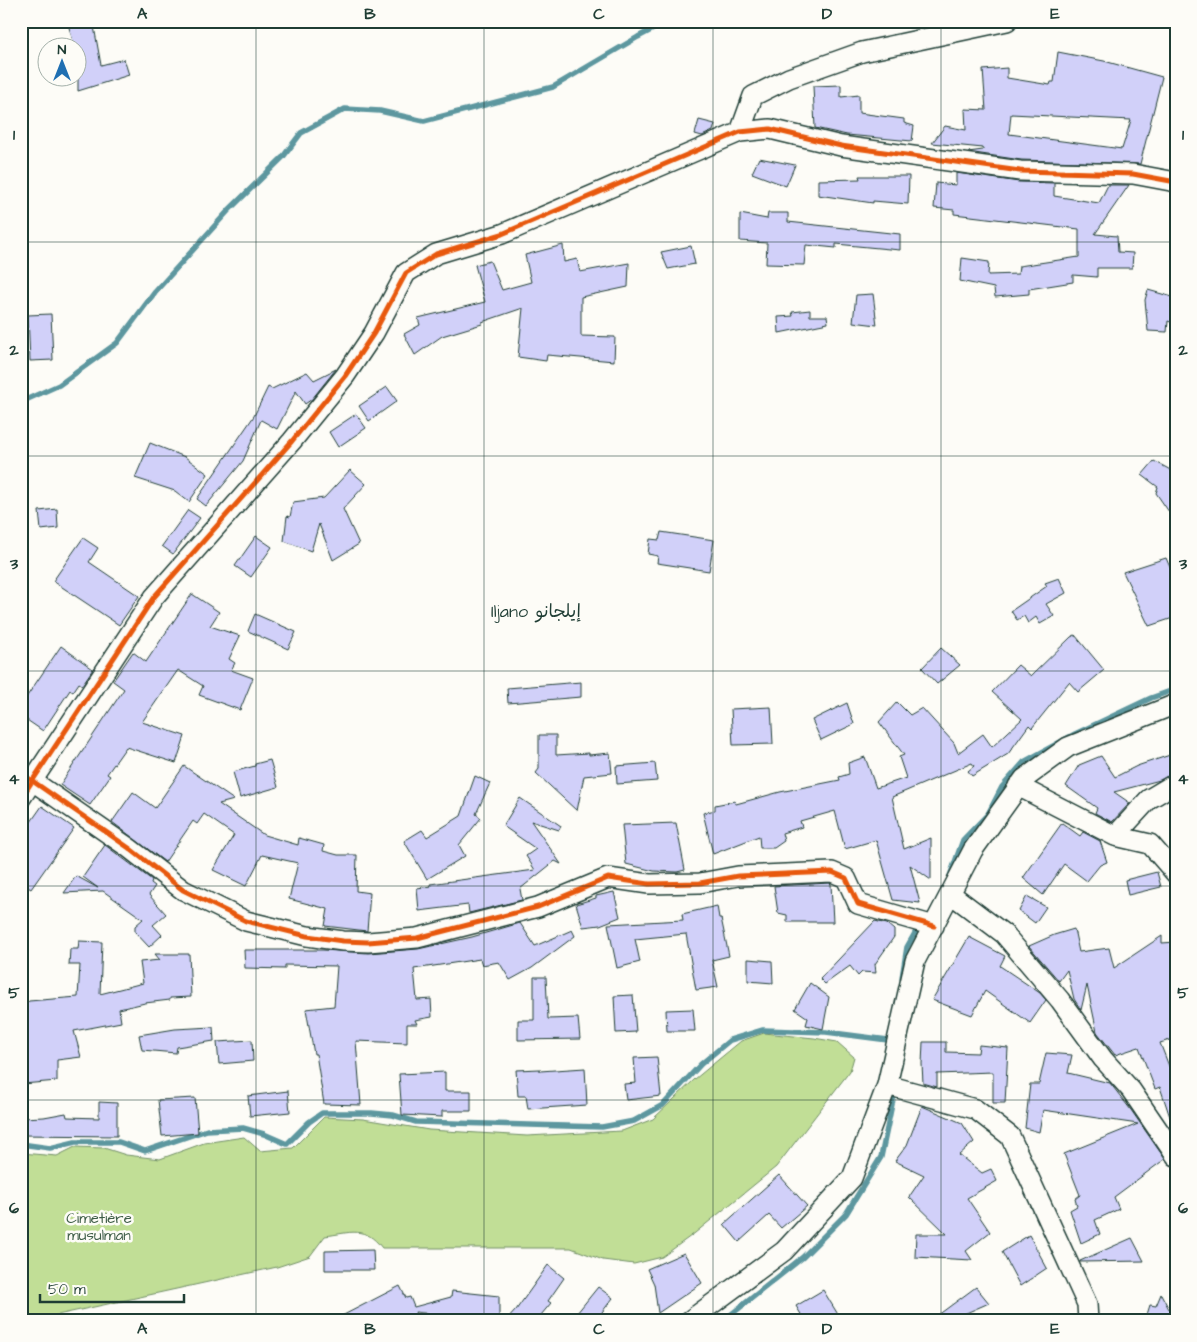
<svg xmlns="http://www.w3.org/2000/svg" width="1197" height="1342" font-family="'Architects Daughter','Playpen Sans Arabic',sans-serif">
	<style>
		.green { fill: #c1de96; stroke: #708e65 }
		.lines { fill: none; stroke-linecap: round; stroke-linejoin: round }
		.stream { stroke: #5d979f; stroke-width: 5.5 }
		.building { fill: #d1d0f9; stroke: #1f3d34; fill-rule: evenodd }
		.street-casing { stroke: #1f3d34; stroke-width: 22 }
		.street { stroke: #fdfcf7; stroke-width: 19 }
		.cycleway-casing { stroke: #fdfcf7; stroke-width: 8 }
		.cycleway { stroke: #e8590c; stroke-width: 5 }
		.grid { fill: none; stroke: #1f3d34; stroke-width: 1; stroke-opacity: 0.55 }
		.labels { text-anchor: middle; stroke-width: 5; stroke-linejoin: round; paint-order: stroke }
		.park-label { font-size: 15px; fill: #3f5d48; stroke: #fdfcf7 }
		.quarter-label { font-size: 18px; fill: #1f3d34; stroke: #fdfcf7 }
		.neatline { fill: none; stroke: #1f3d34; stroke-width: 2 }
		.grid-label { font-size: 16px; text-anchor: middle; font-weight: bold; fill: #1f3d34 }
	</style>
	<rect width="100%" height="100%" fill="#fdfcf7"/>
	<filter id="ink" filterUnits="userSpaceOnUse"><feTurbulence type="fractalNoise" baseFrequency=".02" numOctaves="2"/><feDisplacementMap in="SourceGraphic" scale="10" xChannelSelector="R" yChannelSelector="G"/><feConvolveMatrix kernelMatrix="1 2 1 2 8 2 1 2 1" color-interpolation-filters="sRGB"/></filter>
	<g filter="url(#ink)">
		<path class="green" d="M764,1033l50,5 23,4 17,15 -4,14 -74,96 -81,66 -33,24 -28,7 -31,-4 -32,-12h-189c-17,-23 -32,-15 -57,-12l-15,20 -33,11 -247,54h-9v-168l36,3 18,-9 29,1 22,7 34,4 44,-16 40,-6 16,14 33,-3 31,-31 39,2 66,11 98,6 95,-5 31,-12 42,-40 46,-38z"/>
		<g class="lines">
			<path class="stream" d="M21,402l38,-17 58,-42 38,-51 74,-82 54,-53 18,-24 44,-24 35,2 44,10 129,-34 85,-50 30,-16
				M950,876l13,-36 25,-26 14,-27 22,-25 51,-28 76,-36 25,-9
				M902,978l5,-31 12,-21
				M21,1144l29,4 25,-6h44l26,9 62,-21 36,-2 21,6 23,10 22,-22 13,-9h50l21,2 23,7 186,5 32,-6 29,-16 38,-41 29,-24 33,-10 63,2 62,8 5,-1
				M723,1321l80,-64 43,-43 35,-57 14,-67"/>
		</g>
		<path class="building" d="M82,21h11l8,44 23,-6 5,16 -51,16v-43h-3l-7,-24z
			M1058,52l46,9 58,16 -22,87 -119,-4 -53,-8 15,-2v-2l-51,-5 13,-17 21,4 -1,-21 21,1 -3,-40 24,-2v10l43,7 1,-3h3zM1011,114l120,6 -9,29 -113,-15z
			M841,85v12l18,-2v18l45,6v4l10,3 -2,15 -65,-6 -32,-7 -2,-42z
			M699,120l16,4 -2,7 -11,5 -7,-2z
			M759,158l36,7 -9,21 -34,-13z
			M956,173l63,9 35,1v13l45,7 9,-18h21l-34,49 22,2 1,16 15,1 -1,15h-35v9l-24,-2v7l-44,7v5l-34,3 -1,-9 -34,-7 2,-23 27,4 -1,13 30,-1 1,-8 60,-9v-28l-125,-15v-4l-20,-2 2,-25 20,2z
			M859,176h50l-1,28 -35,-3v2l-55,-8v-15l42,-1z
			M768,213h20v9l112,12v16l-64,-6v4l-30,-3 -2,20 -38,-1 1,-21 -27,-2v-27l27,5z
			M563,245l1,17 13,-3 3,13 49,-9 -1,24 -47,10v39l34,1 -1,24 -67,-6 -1,6 -28,-4 5,-49 -41,14v2l-40,12 -27,19 -11,-21 16,-9 -2,-7 67,-16 -10,-37 15,-4 12,29 29,-8 -6,-27z
			M691,246l4,18 -27,5 -7,-17z
			M1148,290l28,8v26l-8,-3 -1,11 -19,-1 -3,-31z
			M873,294l4,31 -24,-3 3,-27z
			M810,310v6h17l1,7 -49,10 -1,-16 15,-1 -1,-4z
			M51,314l2,46 -23,1 -2,-46z
			M336,369l-24,30 -7,5 -9,-13 -19,38 -16,-9 -18,41 -37,45 -9,-7 57,-83 14,-29 4,2 35,-17 7,8z
			M387,387l10,14 -28,20 -10,-15z
			M356,414l10,14 -28,19 -9,-15z
			M150,443l35,14 23,17 -19,28 -14,-11 -40,-13z
			M1154,461l22,12v49l-20,-29 2,-6 -16,-12z
			M350,470l16,14 -23,25 16,35 -26,16 -14,-36 -8,27 -27,-10 3,-25 3,1 3,-15 31,-4z
			M57,509l1,19 -17,2 -2,-19z
			M188,510l12,8 -27,36 -11,-8z
			M661,532l53,8 -5,31 -52,-8 1,-7 -10,-2 2,-15 9,1z
			M256,536l16,11 -21,30 -16,-11z
			M83,538l15,10 -9,14 50,34 -20,29 -66,-44z
			M1166,558l10,23v36l-27,9 -26,-54z
			M1059,578l7,15 -20,11 8,12 -14,8 -4,-7 -8,6 -4,-7 -7,4 -6,-9 36,-25 -2,-3z
			M192,594l27,18 -9,14 30,10 -11,23 6,4 -4,7 22,8 -13,32 -41,-15 4,-9 -25,-16 -36,52 43,14 -9,27 -50,-16 -19,27 3,2 -20,29 -30,-20 64,-96 -11,-8 20,-29 13,10z
			M255,614l41,18 -8,17 -40,-18z
			M1075,635l29,35 -26,22 -9,-10 -37,46 -3,-3 -21,29 -36,22 -4,-5 6,-5 -2,-3 -80,34 12,52 27,-11v42l-21,-15 10,38 -27,-3 -17,-60 -31,9 -10,-38 -35,10 2,6 -20,6 2,8 -10,7h-14l-1,-12 -46,18 -10,-41 12,-3v-5l20,-4 1,3 44,-12 60,-12 -1,-3 10,-3 -1,-11 17,-6 11,31 30,-10 -7,-21 5,-2 -25,-33 18,-20 13,13 12,-7 32,35 4,10 25,-19 9,13 30,-28 -30,-27 26,-27 13,11 40,-39z
			M61,646l32,23 -11,16 -3,-2 -6,9 -3,-2 -27,41 -22,-15v-11z
			M941,648l19,17 -23,19 -15,-16z
			M581,682v15l-73,6 -1,-15z
			M847,703l7,21 -33,16 -9,-20z
			M771,707l2,37 -40,1 -2,-36z
			M539,735h17v20l33,-2v2l21,-2 2,20 -28,3 -7,35 -41,-38 3,-4z
			M1173,754l3,18 -16,8 -46,12 16,11 -18,19 -17,-9 2,-5 -31,-22 13,-21 22,-9 14,21 22,-11z
			M270,760l8,27 -38,11 -7,-26 22,-6v-2z
			M655,763l2,18 -40,3 -1,-18z
			M184,766l50,34 -15,4 45,31 34,10 1,-7 25,7 -1,6 15,4h19l-1,36 14,2 -3,38 -42,-5 3,-17 -39,-10 9,-36 -36,-8 -16,31 -33,-16 21,-35 -30,-21 -7,10 -4,-3 -28,41 -53,-40 21,-30 22,16z
			M475,776l15,7 -14,31 5,4 -22,27 6,11 -38,23 -23,-38 18,-11 5,7 34,-21z
			M520,798l41,28 -2,4 -28,-9 30,43 -6,-3 -35,28 2,11 -53,13 -1,-8 -49,6 -2,-23 14,-2 -1,-2 105,-14 -9,-14 10,-7 -33,-23z
			M42,806l32,22 -43,61 -10,-6v-47z
			M676,823l9,47 -8,2 -23,-1 -28,-7 -4,-39z
			M1062,823l18,13 3,-4 17,9 7,21 -7,3 -13,16 -23,-17 -21,31 -20,-17z
			M105,845l47,35 -1,3 4,3 -6,9 17,19 -13,11 9,10 -13,12 -14,-15v-6l8,-7 -40,-28 -39,2 12,-17 22,12 -15,-11z
			M1157,872l4,15 -33,8 -3,-15z
			M830,883l1,1 2,38h-46v-7l-9,-2 -4,-27z
			M614,892l6,25 -20,8 -17,2 -7,-23 20,-6v-2z
			M1027,896l19,11 -11,16 -16,-12z
			M717,906l2,12h2l8,38 -17,4 6,27 -22,3 -10,-56 -51,5 5,23 -23,6 -9,-44 75,-4 -1,-6z
			M875,921l12,3 7,6v7l-19,27 1,9 -14,-1 -4,4 -8,-10 -25,18 -5,-5z
			M520,923l15,23 37,-16 3,6 -43,32 -22,12 -11,-18 -17,3 -2,-6 -66,10 3,31 14,-1 1,18 -17,3 2,4h-10v19l-51,-2 5,64 -37,-1 -8,-50h-2l-8,-45 28,-3 3,-40 -52,-1v4l-40,-1 -1,-18h79l45,3 50,-4 54,-12z
			M1074,929l5,23 30,-4 5,20 48,-32v7l14,-1v96l-16,5 16,41v41l-3,1 -13,-39 -5,2 -16,-42 -24,8 -18,-23 -10,-47 -6,25 -7,-11 -7,-29 -8,11 -30,-35 25,-11z
			M969,937l36,19 -5,10 40,27 6,7 -16,23 -45,-32 -13,24 -40,-15z
			M79,941l23,1 -2,52 43,-11 -3,-21 20,-2 -5,-6h34l2,43 -21,1v2l-25,3 -26,6 2,13 -47,9 7,26 -24,3v21l-34,3 -2,-76 8,-7 49,-4 2,-32h-11l1,-16h8z
			M748,959l24,2 1,22 -25,-2z
			M534,977h12l2,42 30,-1 2,21 -62,1v-20h16z
			M810,983l19,14 -6,32 -17,-4 2,-7 -13,-9z
			M633,995l3,37 -20,1 -2,-37z
			M693,1009l2,22h-28l-1,-21z
			M213,1027l1,14 -37,6 -1,6 -34,-3 -3,-15 36,-6z
			M252,1040l1,21 -34,3 -2,-22z
			M923,1042h23v10l32,1 1,-8 29,3 -3,55h-12v-31l-56,2v13l-14,-4 -1,-19z
			M1046,1053l26,2 -4,18 42,10 21,27 34,49 -51,38 5,12 -24,11 5,14 -19,9 -11,-33 7,-4 -2,-7 5,-4 -16,-41 74,-30 -95,-14 -4,22 -14,-4 5,-44h9z
			M657,1057l4,39 -35,4 -2,-16 12,-1 -2,-25z
			M585,1068l2,37 -59,4 -2,-13h-8l-2,-26 24,-1v2z
			M445,1072v19h26v20h-29v6l-40,-2 -3,-41z
			M288,1091l2,21 -40,4 -2,-20z
			M195,1098l3,35 -36,3 -4,-36z
			M99,1102l18,1v33l-96,-1v-17l23,-1 22,-4 1,4 32,1z
			M922,1106l40,17 12,19 -15,13 23,18 9,-4 6,12 -30,17 23,34 -24,19 6,9 -57,-3 1,-23h31l-38,-37 15,-22 -29,-14 12,-16z
			M779,1175l28,31 -26,22 -12,-13 -30,27 -15,-18z
			M1029,1235l18,33 -27,18 -18,-34z
			M1132,1238l12,23 -64,1v-1z
			M373,1250l1,20h-49v-19z
			M684,1253l18,30 -44,30 -4,-29 -7,-15z
			M548,1265l16,13 -16,23 3,2 -15,18h-30l10,-11z
			M400,1286l6,12 4,-1 4,10 37,-10 1,-6 47,5v23h-19l-65,-7 3,9h-39l-1,-4 -42,2z
			M598,1287l15,11 -18,23h-8l-10,-8z
			M976,1287l13,16 -41,18h-18z
			M823,1290l19,31h-37l-9,-15z
			M1161,1294l8,15 7,1v11h-31l5,-16 6,1z"/>
		<g class="lines">
			<g class="street-casing">
				<path id="street" d="M740,132l13,-36 36,-18 73,-26 145,-31
					M21,773l108,75 54,42 63,31 61,15 36,5 25,1 49,-4 121,-31 70,-29 41,6 51,-1 38,-7 94,-4 14,6 12,26 76,22
					M1018,786l97,50 35,8 26,30
					M21,798l133,-201 138,-156 53,-65 29,-43 32,-60 30,-19 66,-20 238,-102 30,-3 71,17 179,25 113,3 43,8
					M1115,836l34,-37 27,-16
					M951,894l53,40 56,66 43,59 28,31 45,66
					M887,1085l88,24 35,27 77,168 1,17
					M689,1321l95,-70 68,-73 35,-93 28,-124 58,-111 51,-71 44,-32 108,-43"/>
			</g>
			<use href="#street" class="street"/>
			<g class="cycleway-casing">
				<path id="cycleway" d="M21,773l108,75 54,42 63,31 61,15 36,5 25,1 49,-4 121,-31 70,-29 41,6 51,-1 38,-7 94,-4 14,6 12,26 76,22
					M21,798l133,-201 138,-156 53,-65 29,-43 32,-60 30,-19 66,-20 238,-102 30,-3 71,17 179,25 113,3 43,8"/>
			</g>
			<use href="#cycleway" class="cycleway"/>
		</g>
	</g>
	<path class="grid" d="M256,21v1300M484,21v1300M713,21v1300M941,21v1300M21,242h1155M21,456h1155M21,671h1155M21,886h1155M21,1100h1155"/>
	<g class="labels">
		<g class="park-label">
			<text x="99" y="1223">Cimetière<tspan x="99" dy="17">musulman</tspan></text>
		</g>
		<g class="quarter-label">
			<text x="536" y="617">Iljano إيلجانو</text>
		</g>
	</g>
	<rect width="1197" height="1342" fill="none" stroke="#fdfcf7" stroke-width="55"/>
	<g transform="translate(62 62)"><circle r="24" fill="#fdfcf7" stroke="#a4b0a9"/>
	<path d="M0-4L9 19L0 12L-9 19Z" fill="#1f6fb2"/>
	<text y="-8" font-size="14" font-weight="bold" text-anchor="middle" fill="#1f3d34">N</text>
	</g>
	<path d="M40 1294v8h144v-8" fill="none" stroke="#1f3d34" stroke-width="2.5"/>
	<text x="48" y="1294" font-size="15" fill="#1f3d34" stroke="#fdfcf7" stroke-width="4" paint-order="stroke">50 m</text>
	<rect x="28" y="28" width="1142" height="1286" class="neatline"/>
	<g class="grid-label">
		<text x="142" y="19">A</text>
		<text x="370" y="19">B</text>
		<text x="599" y="19">C</text>
		<text x="827" y="19">D</text>
		<text x="1055" y="19">E</text>
		<text x="14" y="140">1</text>
		<text x="1183" y="140">1</text>
		<text x="14" y="355">2</text>
		<text x="1183" y="355">2</text>
		<text x="14" y="569">3</text>
		<text x="1183" y="569">3</text>
		<text x="14" y="784">4</text>
		<text x="1183" y="784">4</text>
		<text x="14" y="998">5</text>
		<text x="1183" y="998">5</text>
		<text x="14" y="1213">6</text>
		<text x="1183" y="1213">6</text>
		<text x="142" y="1334">A</text>
		<text x="370" y="1334">B</text>
		<text x="599" y="1334">C</text>
		<text x="827" y="1334">D</text>
		<text x="1055" y="1334">E</text>
	</g>
</svg>
